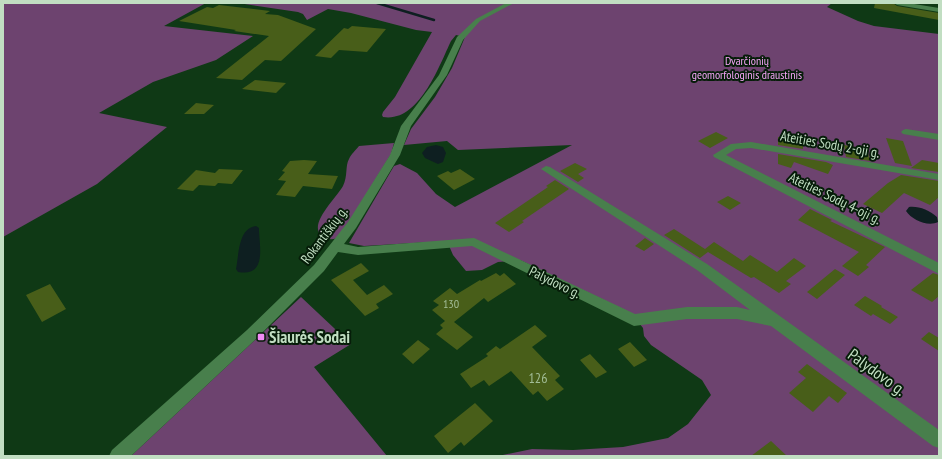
<svg xmlns="http://www.w3.org/2000/svg" width="942" height="459" font-family="'PT Sans Narrow',sans-serif">
	<style>
		.green { fill: #6d436f }
		.water { fill: #0e1f21 }
		.lines { fill: none; stroke-linecap: round; stroke-linejoin: round }
		.stream { stroke: #0e1f21; stroke-width: 2.5 }
		.building { fill: #485e19 }
		.street { fill: #487f4c; fill-rule: evenodd }
		.poi-dot { fill: #f18bf5; stroke: #061d09; stroke-width: 1.5 }
		.labels { text-anchor: middle; stroke-width: 4; stroke-linejoin: round; paint-order: stroke }
		.far-park-label { font-size: 12px; fill: #f6a5f8; stroke: #061d09 }
		.number-label { font-size: 12px; fill: #a3be98 }
		.street-label { font-size: 14px; fill: #c1dec2; stroke: #061d09 }
		.near-number-label { font-size: 14px; fill: #a3be98 }
		.near-poi-label { font-size: 17px; font-weight: bold; fill: #c1dec2; stroke: #061d09; text-anchor: start }
		.near-street-label { font-size: 17px; fill: #c1dec2; stroke: #061d09 }
	</style>
	<rect width="100%" height="100%" fill="#0f3915"/>
	<path class="green" d="M3,3h203l-42,23 89,10 -37,24 -63,22 -54,31 68,14 -70,57 -94,53z
		M238,3h594l-5,4 31,14 16,5 65,8v422h-441l34,-7 41,1 50,-3 45,-9 20,-14 23,-29 -9,-15 -51,-35 -7,-9 -1,-8 -12,-15 -111,-53 -22,2 -16,8 -16,1 -13,-16 -6,-14 -83,5 -15,-3 45,-77 6,-2 17,9 19,21 19,13 117,-62 -114,5 -11,-9 -43,4 7,-16 24,-32 17,-29 13,-31 -9,-2 -5,6c-12,25 -32,82 -68,76l-1,-2 1,-3 12,-15 37,-65 -16,-2 -65,-17 -23,-4 -21,11 -4,-6 -5,-2z
		M394,143l-3,11 -51,83c-6,3 -13,3 -18,-1 -15,-11 15,-39 21,-50 5,-10 2,-20 6,-27 2,-5 7,-9 10,-13z
		M301,297l50,47 -37,23 73,89h-256z"/>
	<path class="water" d="M436,145l7,2 3,6 -3,9 -5,2 -13,-6 -3,-5 5,-6z
		M909,207c10,-1 20,3 28,10l1,5c-10,5 -26,-2 -32,-11z
		M256,226l3,2v3c1,18 7,46 -21,41l-2,-3c3,-14 2,-41 20,-43z"/>
	<g class="lines">
		<path class="stream" d="M377,3l57,17"/>
	</g>
	<path class="building" d="M875,3h18l4,3 42,7v7l-65,-12z
		M219,5l51,6 -5,3 13,1 38,14 -35,32 -16,-1 -23,20 -26,-2 53,-42 -35,-5 2,-1 -57,-9 28,-14 6,1z
		M352,26l34,3 -19,23 -28,-2 -8,8 -16,-2 29,-28 4,1z
		M255,80l31,3 -10,10 -34,-4z
		M196,103l18,2 -10,9h-20z
		M716,132l12,6 -18,10 -12,-7z
		M784,135l19,3v11l-25,-4v-8l6,1z
		M886,138l17,3 9,25 -17,-3z
		M844,145l23,4 3,12 -24,-4z
		M778,154l48,8 7,3 -5,9 -34,-12 -3,6 -13,-4z
		M304,160l13,1 -9,13 30,2 -6,13 -29,-3 -8,11 -19,-2 10,-14 -8,-1 7,-8 -3,-1 8,-10z
		M922,160l17,3v9l-28,-4z
		M575,163l12,6 -9,5 6,4 -6,4 -18,-11z
		M219,169l24,1 -11,14 -14,-1 -3,3 -16,-1 -6,6 -16,-2 19,-19 19,3z
		M460,169l15,10 -21,11 -17,-14 11,-5 3,2z
		M901,175l38,6v16l-9,8 -26,-12 -22,20 -19,-9 25,-21z
		M555,180l14,9 -47,32 2,1 -15,10 -14,-9 53,-36 -2,-1z
		M728,196l13,7 -11,7 -13,-8z
		M810,209l22,11 -2,1 55,26 -19,18 3,2 -11,9 -16,-10 17,-14 -61,-32z
		M674,229l31,20 9,-7 29,19 7,-6 27,17 17,-14 12,8 -20,15 5,3 -12,9 -25,-16 -3,1 -43,-26 -8,6 -36,-23z
		M645,238l9,6 -10,7 -9,-5z
		M361,263l8,8 -16,9 14,15 17,-10 9,9 -17,10 3,4 -14,8 -34,-36z
		M835,269l10,6 -28,24 -10,-7z
		M496,273l4,3 4,-3 12,11 -28,18 -4,-4 -30,24 19,15 -16,13 -21,-16 7,-6 -3,-3 5,-4 -13,-11 7,-5 -6,-4 17,-13 7,6 23,-14 1,1z
		M933,273l6,2v21l-7,6 -21,-12z
		M50,284l16,25 -24,13 -16,-27z
		M865,296l17,10 -1,1 17,10 -8,7 -17,-10 -2,2 -17,-11z
		M535,325l12,11 -15,11 28,29 -5,4 9,9 -17,12 -9,-10 -5,4 -22,-24 -22,15 -5,-6 -13,8 -11,-14 28,-18 -2,-2 10,-8 4,3z
		M929,332l10,6v13l-18,-12z
		M418,340l12,9 -17,15 -11,-10z
		M630,342l17,18 -13,7 -16,-18z
		M590,354l17,18 -11,6 -16,-18z
		M807,364l40,29 -9,10 -9,-7 -16,16 -24,-19 17,-15 -8,-6z
		M475,403l18,18 -29,25 -3,-4 -13,11 -14,-17z
		M771,441l16,15h-36z"/>
	<g class="lines">
		<path class="street" d="M506,3h8l-34,18 -17,19 -16,35 -36,51 -11,29 -44,73 -12,16 14,3 116,-9 161,76 52,-7h50l13,3 -53,-40 -156,-101 5,-3 4,1 157,97 232,166v18l-6,-2 -162,-120 -34,-7h-50l-53,7 -162,-80 -114,9 -20,-3 -14,19 -67,67 -126,118h-22l3,-6 135,-120 67,-65 34,-43 42,-67 11,-29 38,-51 18,-38 19,-18z
			M894,3h14l31,5v4l-42,-7z
			M906,129l33,5v6l-36,-6 -2,-2 2,-2z
			M751,142l188,32v6l-188,-32 -15,1 -10,6 213,108v11l-225,-117 -1,-2 18,-11z"/>
	</g>
	<rect class="poi-dot" x="257" y="333" width="8" height="8" rx="2"/>
	<g class="labels">
		<g class="far-park-label">
			<text x="747" y="65">Dvarčionių<tspan x="747" dy="14">geomorfologinis draustinis</tspan></text>
		</g>
		<g class="number-label">
			<text x="451" y="308">130</text>
		</g>
		<g class="street-label">
			<text transform="translate(830 144) rotate(10)" y="5">Ateities Sodų 2-oji g.</text>
			<text transform="translate(835 198) rotate(26)" y="5">Ateities Sodų 4-oji g.</text>
			<text transform="translate(324 235) rotate(-53)" y="5">Rokantiškių g.</text>
			<text transform="translate(555 282) rotate(26)" y="5">Palydovo g.</text>
		</g>
		<g class="near-number-label">
			<text x="538" y="383">126</text>
		</g>
		<g class="near-poi-label">
			<text x="269" y="343">Šiaurės Sodai</text>
		</g>
		<g class="near-street-label">
			<text transform="translate(877 372) rotate(36)" y="6">Palydovo g.</text>
		</g>
	</g>
	<rect width="942" height="459" fill="none" stroke="#c1dec2" stroke-width="8"/>
</svg>
